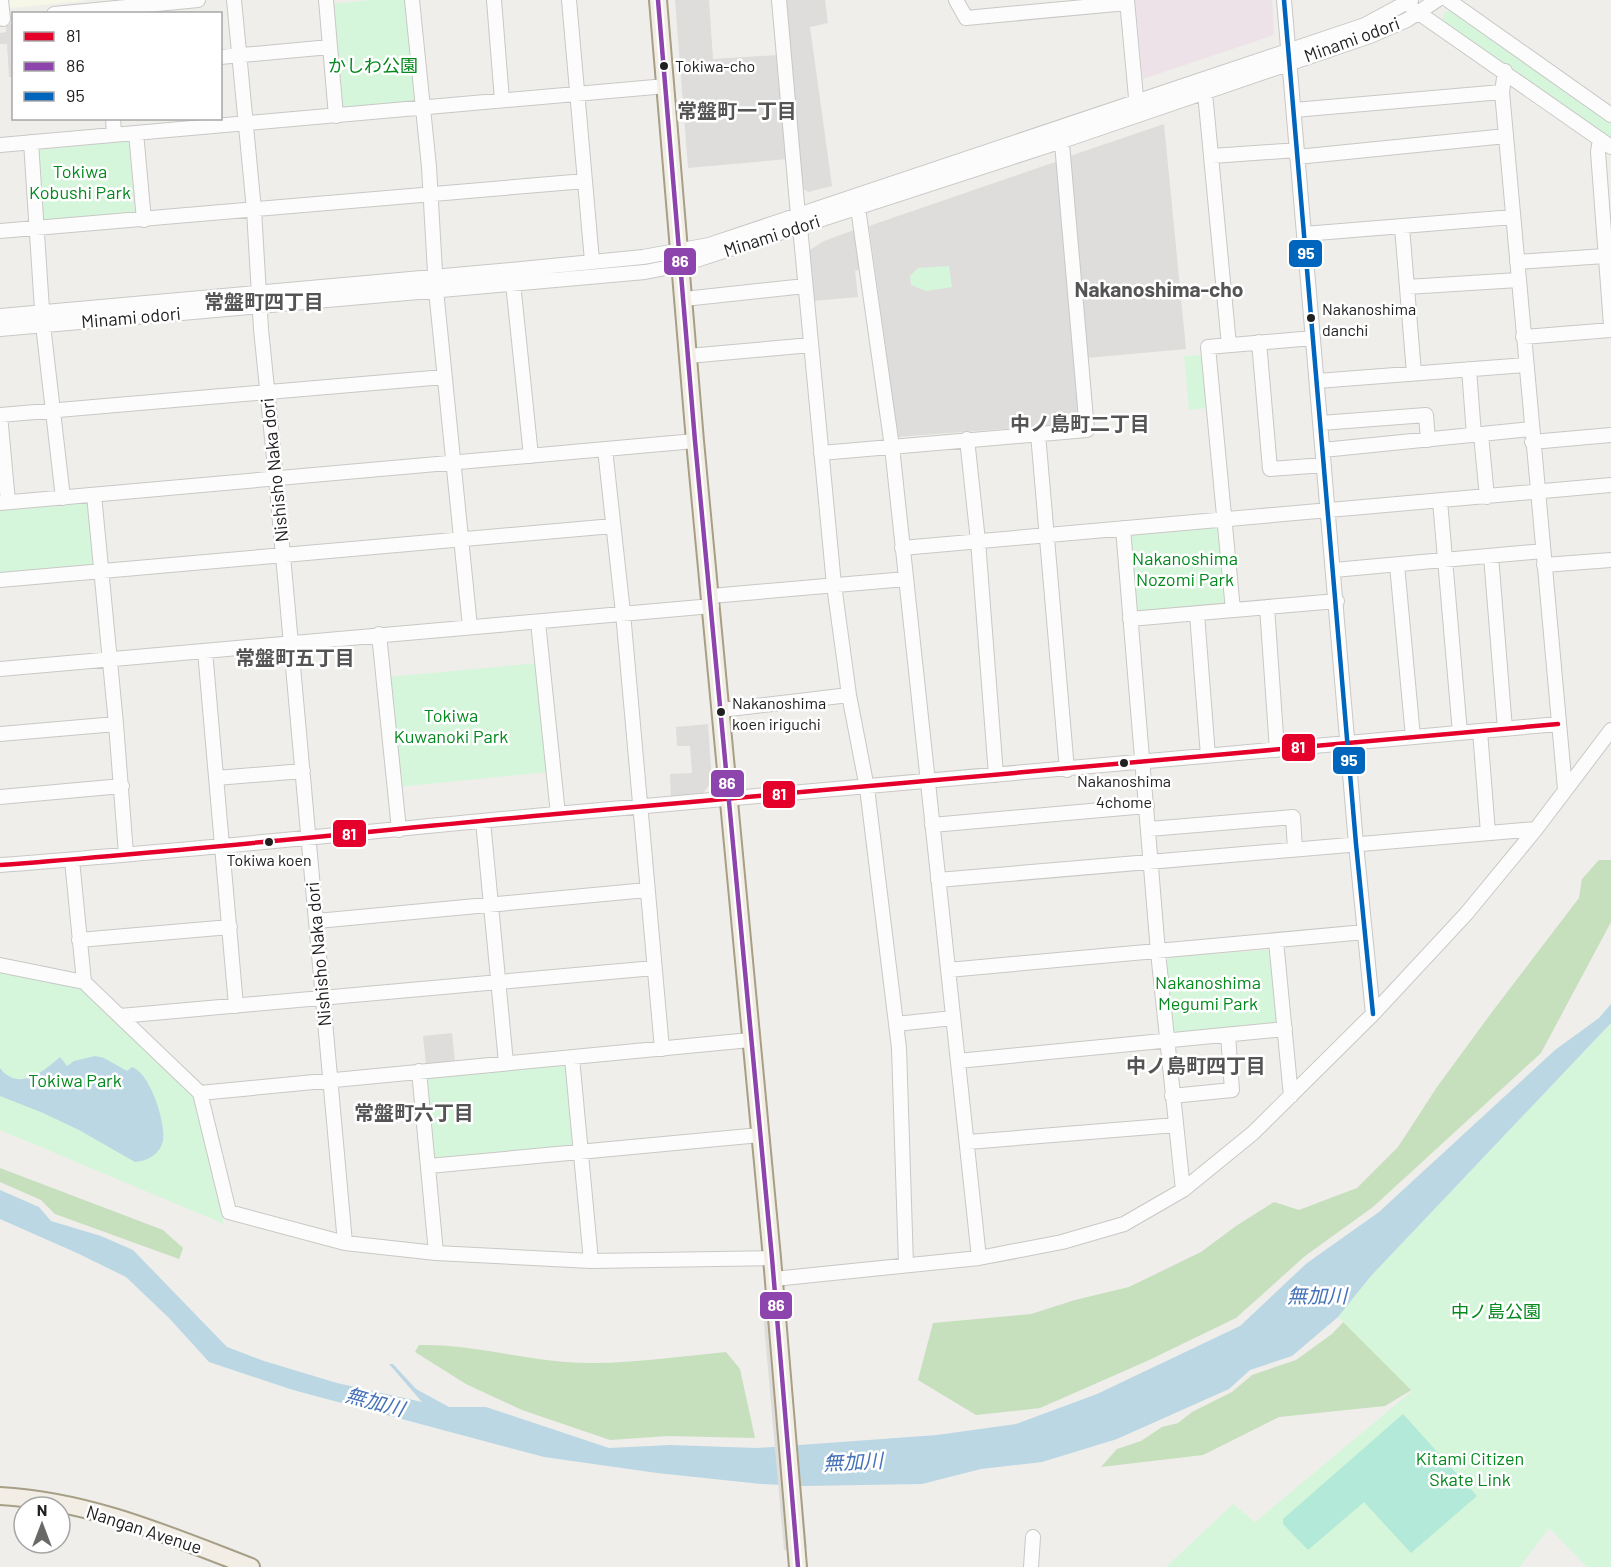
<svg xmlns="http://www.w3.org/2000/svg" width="1611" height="1567" font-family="Barlow,'Noto Sans JP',sans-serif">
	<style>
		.residential { fill: #dedddb }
		.industrial { fill: #ede2e8 }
		.education { fill: #f6f7e6 }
		.forest { fill: #c6dfbd }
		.park { fill: #d6f6db }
		.pitch { fill: #b2e9d8 }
		.water { fill: #bbd7e4 }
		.pier { fill: #dedddc }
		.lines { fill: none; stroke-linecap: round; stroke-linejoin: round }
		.minor-casing { stroke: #c8c8c6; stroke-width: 16 }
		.major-casing { stroke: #a69f85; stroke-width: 20 }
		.minor { stroke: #fdfcfc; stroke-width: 14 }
		.major { stroke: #f2eee6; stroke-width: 16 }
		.bus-1-casing { stroke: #fff; stroke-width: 9 }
		.bus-2-casing { stroke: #fff; stroke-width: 9 }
		.bus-3-casing { stroke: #fff; stroke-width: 9 }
		.bus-1 { stroke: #e4002b; stroke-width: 4.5 }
		.bus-2 { stroke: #8e44ad; stroke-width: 4.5 }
		.bus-3 { stroke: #0065bd; stroke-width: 4.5 }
		.bus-dot { fill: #212121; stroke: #fff; stroke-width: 2 }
		.labels { text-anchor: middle; stroke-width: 5; stroke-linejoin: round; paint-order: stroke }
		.bus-label { font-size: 16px; fill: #212121; stroke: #fff; text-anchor: start }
		.street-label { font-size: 18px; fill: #212121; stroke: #fff }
		.park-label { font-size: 18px; fill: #04891e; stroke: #fff }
		.neighbourhood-label { font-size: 20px; font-weight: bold; fill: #545454; stroke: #fff }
		.water-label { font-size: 20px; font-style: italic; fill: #4572b8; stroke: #fff }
		.quarter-label { font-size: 21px; font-weight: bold; fill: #545454; stroke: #fff }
		.line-badge { stroke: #fff; stroke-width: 2 }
		.badge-label { font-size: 16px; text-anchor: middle; font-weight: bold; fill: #fff }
	</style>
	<rect width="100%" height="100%" fill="#efeeea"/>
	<path class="residential" d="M675,0h34l4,59 64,-4 11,104 -100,9z
		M786,0h39l3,23 -18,4 22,159 -24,6 -6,-4z
		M13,24v53h-4l-2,-33h-7v-11l6,-1v-7z
		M1164,124l22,225 -99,9 -17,-202z
		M1058,161l22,262 -182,14 -29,-211z
		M854,230l5,40 -4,1 3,26 -45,4 -5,-50 16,-10z
		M708,724l4,57 -10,14 -31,3 -1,-24 22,-1 -2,-27h-13l-1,-19z
		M452,1033l3,29 -29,3 -3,-29z"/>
	<path class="industrial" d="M1135,0h137l2,35 -131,44z"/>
	<path class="education" d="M7,0h76v1l-71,7 -5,-3z"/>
	<path class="forest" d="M1599,860h12v62l-70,131 -168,154 -68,49 -69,62 -89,43 -107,47 -64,7 -58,-35 15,-57 98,-9 44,-14 54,-13 72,-35 35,-26 38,-24 25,8 58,-22 41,-41 39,-60 55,-75 87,-114 3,-19z
		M0,1168l163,62 20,18 -4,11 -124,-45 -14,-14 -41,-18z
		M1349,1316l69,70 -33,20 -106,11 -76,38 -102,12 16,-18 24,-8 21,-14 16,-4 14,-11 40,-20 20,-17 44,-15 36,-26z
		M419,1345c50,-1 97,13 146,17 53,4 108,-5 161,-10l14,17 15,69 -87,-2 -58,4 -88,-30 -56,-26 -51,-32z"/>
	<path class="park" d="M370,0h35l10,102 -76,5 -9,-103z
		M1454,9l157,109v24l-165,-118 -3,-5 1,-6 5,-3z
		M129,141l6,73 -93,7 -4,-71z
		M949,266l3,21 -26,4 -15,-6 -1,-9 8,-8z
		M1199,355l5,4 4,49 -19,2 -5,-54z
		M88,501l5,65 -93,8v-66z
		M1215,527l7,4 5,69 -5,6 -82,6 -7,-4 -5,-70 6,-5z
		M539,663l10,109 -151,15 -11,-110z
		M1267,950l6,3 6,68 -3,4 -100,9 -3,-3 -7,-68 4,-6z
		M0,968l76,16 116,106 32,134 -224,-94z
		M1611,1023v544h-24l-38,-39 -29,39h-354l67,-63 22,18 157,-131 -74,-74 32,-40z
		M568,1062l6,87 -142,10 -9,-84z"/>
	<path class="pitch" d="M1403,1414l74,82 -66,57 -47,-51 -56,48 -25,-26v-5z"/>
	<path class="water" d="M1611,1004v19l-241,254 -32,40 -46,39 -42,14 -21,19 -112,50 -75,23 -61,7 -59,15 -118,2 -43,-2 -104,-11 -113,-16 -251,-67 -84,-28 -40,-44 -43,-41 -49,-24 -77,-34v-29l39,17 12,14 50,15 32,14 94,97 37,14 73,22 85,19 -33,-38h4l23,25 33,18h37l123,41 61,-3 87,3 180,-13 79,-11 81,-30 143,-68 67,-63 72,-51 176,-162 44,-32z
		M95,1056l9,2 23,13 5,-4c18,6 34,55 31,74 -3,13 -15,20 -28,21l-56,-32 -36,-17 -43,-17v-28c18,24 43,4 60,-11l7,9 7,-5z"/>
	<path class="pier" d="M785,1311l22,237 -23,2 -21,-237z"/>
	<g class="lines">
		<g class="minor-casing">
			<path id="minor" d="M1,0l2,19
				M234,0l20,210 7,119 15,149 69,765
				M326,0l10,116
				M412,0l17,167 7,123 34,337
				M494,0l8,100
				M569,0l23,261
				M779,0l19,215
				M956,0l10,18 161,-15
				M1127,0l10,108
				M1284,0l72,844 17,170
				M1448,0l163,115
				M1413,9l198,138
				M54,14l144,-14
				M220,57l110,-10
				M1505,71l-3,21 4,44 59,653
				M1205,93l24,252
				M1294,110l208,-18
				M113,118l1,17
				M136,133l8,87
				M1600,139l-2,13 13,173
				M31,142l12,183 20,173
				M0,145l666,-59
				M1212,156l85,-6
				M1297,157l209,-21
				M858,208l34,239 87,811
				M800,227l34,358 15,110 18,93 32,260 7,217
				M1402,227l12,146
				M0,231l585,-50
				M1304,234l209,-17
				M1517,262l88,-6 6,4
				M513,283l18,173
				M1407,287l111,-7
				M684,299l121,-13
				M0,316l511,-46 132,-13 66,-12 656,-220 46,-25
				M0,329l645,-57 36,-7 381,-124 308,-105 37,-16 30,-20
				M1523,337l88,-7
				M1259,342l11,127 54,-4
				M688,356l123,-11
				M1469,369l5,66
				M1317,381l209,-16
				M0,415l444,-38
				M0,415l8,87
				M1321,423l105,-8 2,25
				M1038,434l29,336
				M1481,435l6,62
				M967,439l11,102 18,234
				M1532,442l79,-7
				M605,449l18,164 39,436
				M1323,450l208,-21
				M821,453l266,-23 -26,-298
				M94,495l22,229 10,130
				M1440,501l20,232
				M0,503l695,-62
				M1123,528l35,424 25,238
				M902,548l709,-63
				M1491,556l14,173
				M1397,565l16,172
				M1544,565l67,-5
				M1334,570l209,-19
				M0,580l613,-54
				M711,596l195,-17
				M1267,607l10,143
				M1233,610l-25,-263 105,-9
				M1197,614l11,142
				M1130,619l207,-18
				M538,622l20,192
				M379,634l20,196
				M205,651l31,355
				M0,669l712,-63
				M721,710l128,-15
				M1480,731l8,102
				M0,734l116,-10
				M216,778l87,-7
				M0,797l122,-11
				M483,821l23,242
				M932,825l215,-19
				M1149,829l144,-12 2,32
				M72,860l12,122
				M0,865c186,-14 371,-34 556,-51 334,-29 668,-60 1002,-90
				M938,880l598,-51
				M317,921l330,-31
				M79,940l151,-13
				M1276,941l15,155
				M0,965l84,17 116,111 550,-53
				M948,970l417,-38
				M120,1016l534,-48
				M896,1024l57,-6
				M572,1058l19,203
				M958,1061l327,-32
				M419,1071l17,182
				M200,1093l29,119 116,31 91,10 155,8 181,-3
				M1172,1096l60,-6 -4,-55
				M968,1142l208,-17
				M429,1166l331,-31
				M774,1279l205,-21 83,-16 62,-18 59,-34 70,-57 120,-119 93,-100 70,-85 75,-99
				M1031,1567l2,-30"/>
		</g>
		<g class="major-casing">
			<path id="major" d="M658,0l37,441 77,817 26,309
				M0,1496c90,5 168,39 251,71"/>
		</g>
		<use href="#minor" class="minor"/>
		<use href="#major" class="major"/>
		<g class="bus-1-casing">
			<path id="bus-1" d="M0,865c186,-14 371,-34 556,-51 334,-29 668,-60 1002,-90"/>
		</g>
		<g class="bus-2-casing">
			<path id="bus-2" d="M658,0l37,441 77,817 26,309"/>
		</g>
		<g class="bus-3-casing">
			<path id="bus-3" d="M1284,0l72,844 17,170"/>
		</g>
		<use href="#bus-1" class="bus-1"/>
		<use href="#bus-2" class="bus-2"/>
		<use href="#bus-3" class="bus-3"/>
	</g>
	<g class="bus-dot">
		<circle cx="664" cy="66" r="5"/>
		<circle cx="1311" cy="318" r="5"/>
		<circle cx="721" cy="712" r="5"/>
		<circle cx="1124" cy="763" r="5"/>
		<circle cx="269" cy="842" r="5"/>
	</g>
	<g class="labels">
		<g class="bus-label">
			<text x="675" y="72">Tokiwa-cho</text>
			<text x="1322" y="315">Nakanoshima<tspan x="1322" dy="21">danchi</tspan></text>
			<text x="732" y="709">Nakanoshima<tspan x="732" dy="21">koen iriguchi</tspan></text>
			<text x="1124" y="787" text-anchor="middle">Nakanoshima<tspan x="1124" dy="21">4chome</tspan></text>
			<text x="269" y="866" text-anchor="middle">Tokiwa koen</text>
		</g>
		<g class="street-label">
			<text transform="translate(1352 40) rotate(-20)" y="6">Minami odori</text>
			<text transform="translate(772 236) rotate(-18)" y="6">Minami odori</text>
			<text transform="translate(131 318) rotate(-5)" y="6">Minami odori</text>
			<text transform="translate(275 470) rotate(-96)" y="6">Nishisho Naka dori</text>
			<text transform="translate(319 954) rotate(-95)" y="6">Nishisho Naka dori</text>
			<text transform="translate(144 1530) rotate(18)" y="6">Nangan Avenue</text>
		</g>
		<g class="park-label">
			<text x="373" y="72">かしわ公園</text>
			<text x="80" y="178">Tokiwa<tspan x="80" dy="21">Kobushi Park</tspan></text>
			<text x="1185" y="565">Nakanoshima<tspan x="1185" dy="21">Nozomi Park</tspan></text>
			<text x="451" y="722">Tokiwa<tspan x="451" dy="21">Kuwanoki Park</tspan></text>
			<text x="1208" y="989">Nakanoshima<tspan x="1208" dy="21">Megumi Park</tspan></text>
			<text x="75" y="1087">Tokiwa Park</text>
			<text x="1496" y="1318">中ノ島公園</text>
			<text x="1470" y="1465">Kitami Citizen<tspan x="1470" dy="21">Skate Link</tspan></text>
		</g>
		<g class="neighbourhood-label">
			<text x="737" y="118">常盤町一丁目</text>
			<text x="264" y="309">常盤町四丁目</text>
			<text x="1080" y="431">中ノ島町二丁目</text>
			<text x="295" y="665">常盤町五丁目</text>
			<text x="1196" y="1073">中ノ島町四丁目</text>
			<text x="414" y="1120">常盤町六丁目</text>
		</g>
		<g class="water-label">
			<text x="1317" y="1303">無加川</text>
			<text transform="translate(375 1402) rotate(15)" y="7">無加川</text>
			<text transform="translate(853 1462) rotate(-3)" y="7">無加川</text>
		</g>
		<g class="quarter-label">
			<text x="1159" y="297">Nakanoshima-cho</text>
		</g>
	</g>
	<g class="line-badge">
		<rect x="1288" y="239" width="35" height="29" rx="6" fill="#0065bd"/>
		<rect x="663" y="247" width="34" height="29" rx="6" fill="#8e44ad"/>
		<rect x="1281" y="733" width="35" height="29" rx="6" fill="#e4002b"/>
		<rect x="1332" y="746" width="34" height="29" rx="6" fill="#0065bd"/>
		<rect x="710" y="769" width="35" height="29" rx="6" fill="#8e44ad"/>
		<rect x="762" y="780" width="34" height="29" rx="6" fill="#e4002b"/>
		<rect x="332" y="819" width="35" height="29" rx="6" fill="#e4002b"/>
		<rect x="759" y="1291" width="34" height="29" rx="6" fill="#8e44ad"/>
	</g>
	<g class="badge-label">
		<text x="1306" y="259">95</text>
		<text x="680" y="267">86</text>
		<text x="1298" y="753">81</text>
		<text x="1349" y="766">95</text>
		<text x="727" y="789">86</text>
		<text x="779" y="800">81</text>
		<text x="349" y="840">81</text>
		<text x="776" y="1311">86</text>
	</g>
	<rect x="12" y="12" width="210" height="108" fill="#ffffff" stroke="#a6a6a6" stroke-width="1.5"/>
	<rect x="24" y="32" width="30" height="9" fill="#e4002b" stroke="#a6a6a6" stroke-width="1.5"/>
	<text x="66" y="42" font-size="18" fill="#212121">81</text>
	<rect x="24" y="62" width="30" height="9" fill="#8e44ad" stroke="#a6a6a6" stroke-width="1.5"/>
	<text x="66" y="72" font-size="18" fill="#212121">86</text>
	<rect x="24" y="92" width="30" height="9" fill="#0065bd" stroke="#a6a6a6" stroke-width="1.5"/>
	<text x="66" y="102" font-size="18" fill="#212121">95</text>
	<g transform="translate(42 1525)"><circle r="28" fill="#ffffff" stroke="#a6a6a6" stroke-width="1.5"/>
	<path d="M0-4.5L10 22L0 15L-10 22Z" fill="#696967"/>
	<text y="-9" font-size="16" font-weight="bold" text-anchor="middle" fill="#212121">N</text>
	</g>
</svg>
